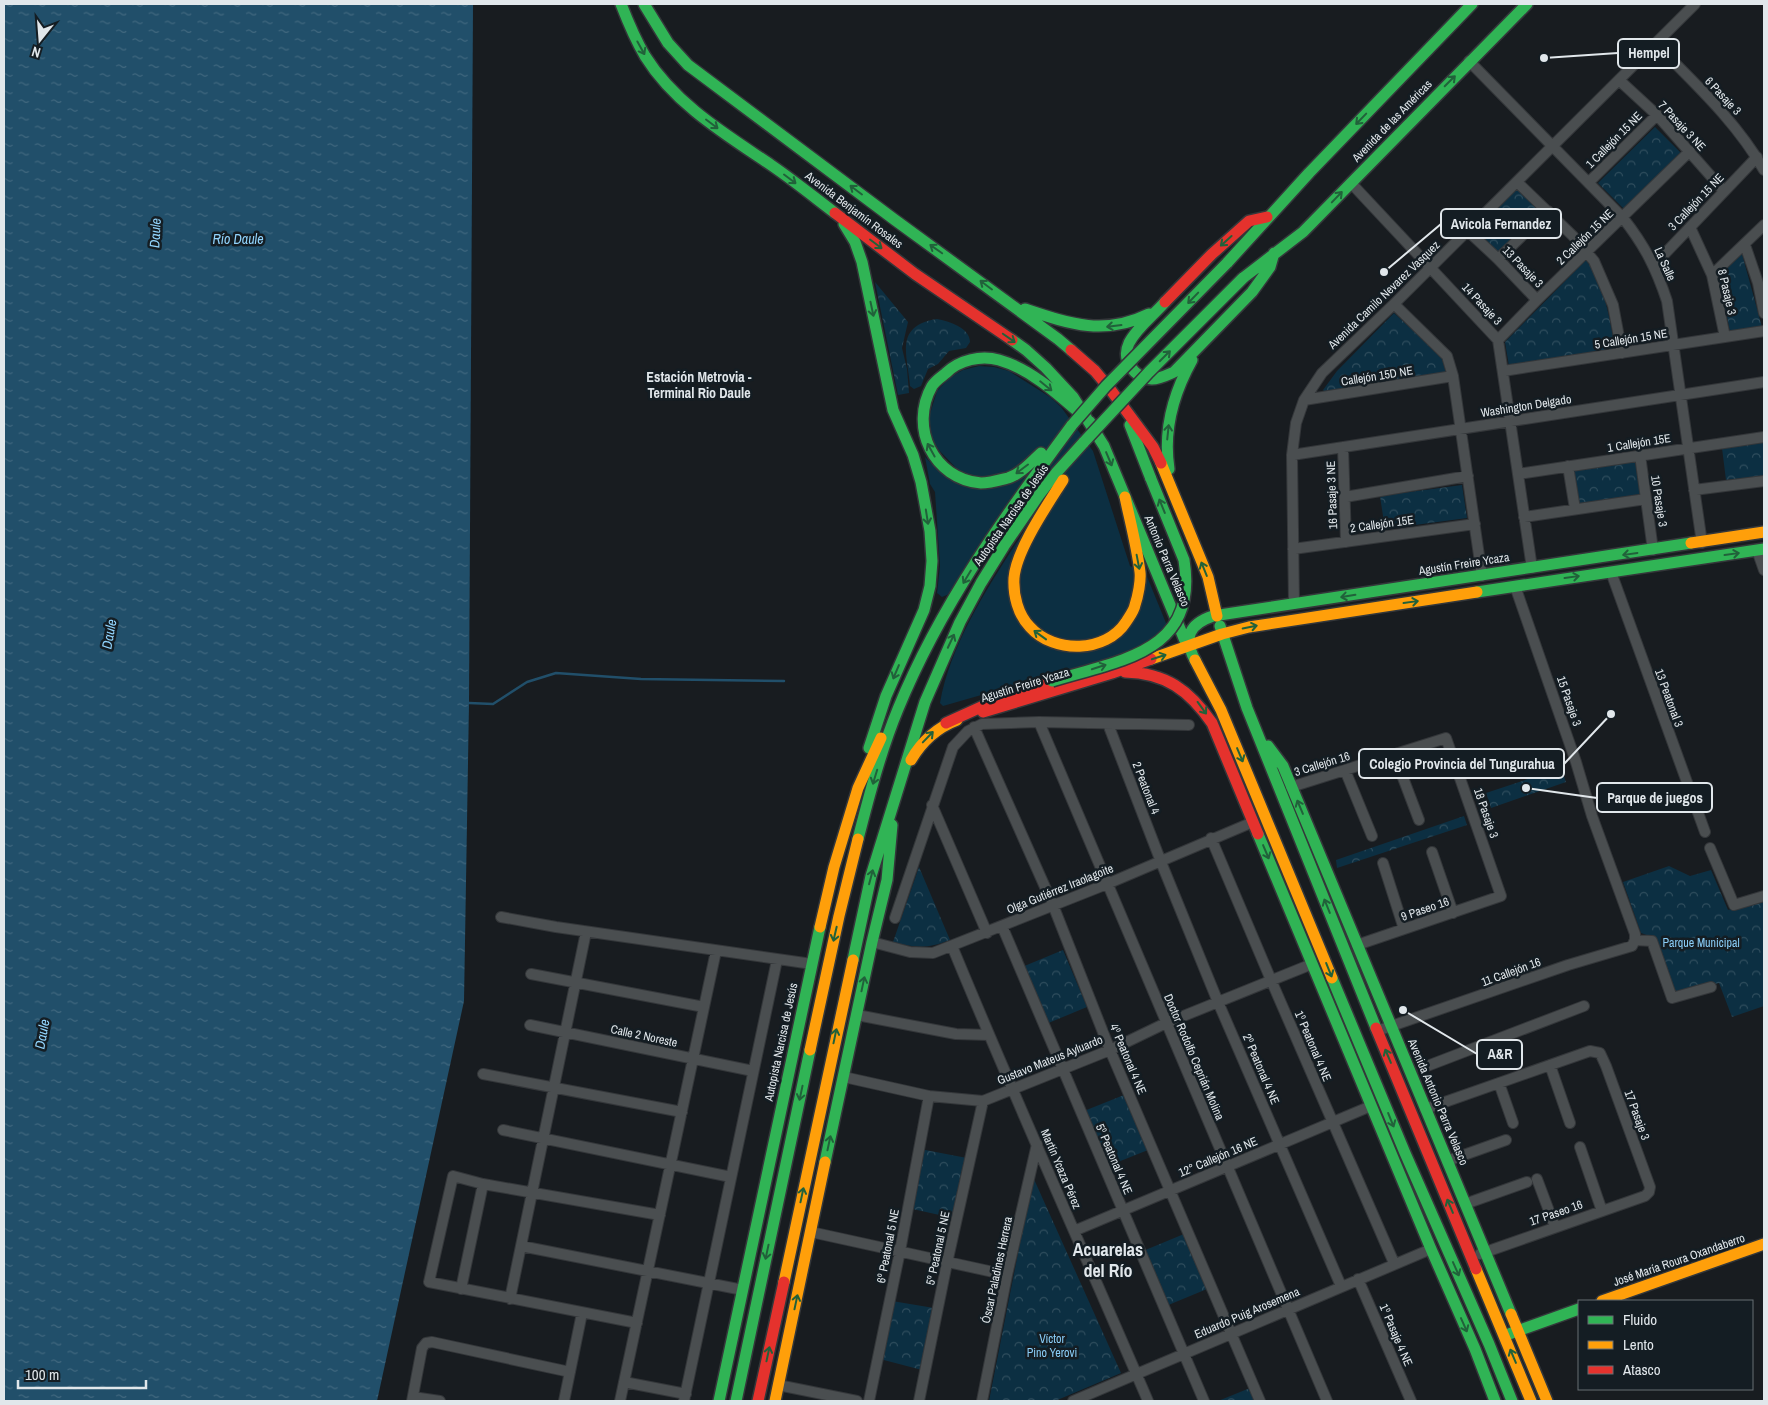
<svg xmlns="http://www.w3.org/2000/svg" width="1768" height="1405" font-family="'Archivo Narrow',sans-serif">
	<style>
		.park { fill: url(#park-crowns) }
		.pitch { fill: #0c2f42 }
		.water { fill: url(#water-ripples) }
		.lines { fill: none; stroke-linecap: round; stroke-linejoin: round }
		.stream { stroke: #214f6a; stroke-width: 2.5 }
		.street-casing { stroke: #34373a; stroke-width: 12 }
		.fast-casing { stroke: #34373a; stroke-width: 14 }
		.slow-casing { stroke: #34373a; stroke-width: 14 }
		.jam-casing { stroke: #34373a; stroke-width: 14 }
		.street { stroke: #4a4e50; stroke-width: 10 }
		.fast { stroke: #30b455; stroke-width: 11 }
		.slow { stroke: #ff9f0a; stroke-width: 11 }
		.jam { stroke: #e5322d; stroke-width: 11 }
		.fast-bridge-casing { stroke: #34373a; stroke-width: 14; stroke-linecap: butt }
		.fast-bridge { stroke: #30b455; stroke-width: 11 }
		.oneway { stroke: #21613a }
		.labels { text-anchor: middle; stroke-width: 5; stroke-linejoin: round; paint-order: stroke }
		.street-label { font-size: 12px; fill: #e1e7eb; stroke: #141d23 }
		.park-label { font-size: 12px; fill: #8acdf7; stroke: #141d23 }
		.water-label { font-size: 14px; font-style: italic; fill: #92d5fe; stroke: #141d23 }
		.neighbourhood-label { font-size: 14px; font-weight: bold; fill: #e1e7eb; stroke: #141d23 }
		.district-label { font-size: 18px; font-weight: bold; fill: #e1e7eb; stroke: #141d23 }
		.leader { fill: none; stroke: #e1e7eb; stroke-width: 2 }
		.callout-dot { fill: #e1e7eb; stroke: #141d23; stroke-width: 2 }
		.callout { fill: #141d23; stroke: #e1e7eb; stroke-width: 2 }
		.callout-label { font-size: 14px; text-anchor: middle; font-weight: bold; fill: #e1e7eb }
	</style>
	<defs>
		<pattern id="park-crowns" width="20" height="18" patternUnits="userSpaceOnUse" patternTransform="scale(1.25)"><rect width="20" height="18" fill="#0c2f42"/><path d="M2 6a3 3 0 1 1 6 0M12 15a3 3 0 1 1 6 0" fill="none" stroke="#2f4d5d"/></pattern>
		<pattern id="water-ripples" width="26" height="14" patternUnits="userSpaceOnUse" patternTransform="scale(1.25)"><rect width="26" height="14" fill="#214f6a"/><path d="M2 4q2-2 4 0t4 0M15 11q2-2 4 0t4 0" fill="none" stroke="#41687f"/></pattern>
	</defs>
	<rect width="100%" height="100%" fill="#181c20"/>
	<path class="park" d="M1655,127l26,26 -57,56 -26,-26z
		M1517,189l23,23 -42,40 -24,-21z
		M1742,254l20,73 -32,5 -11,-56z
		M1586,260c19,26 24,59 29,89l-106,17 -4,-24z
		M875,282l33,40 -6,26 5,21 2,24 -11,2z
		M1394,313l47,43 5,17 -121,19 -2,-2 14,-19z
		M937,319c12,2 33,9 33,23l-4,6 -17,3 -11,13 -10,5 -7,17 -7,3 -4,-3c-2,-30 -17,-60 27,-67z
		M1764,442v34l-38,4 -4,-32z
		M1635,461l5,33 -62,10 -5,-34z
		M1462,485l5,33 -82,11 -5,-33z
		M1561,768l5,14 -75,26 -5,-15z
		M1464,816l3,9 -130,43 -1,-8z
		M1669,866l21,10 21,-6 17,40 36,-12v108l-32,11 -13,-34 -43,12 -21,-57 -14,-5 -18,-51z
		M919,867l31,73c-24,9 -32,8 -57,2z
		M1063,950l24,57 -41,17 -24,-57z
		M1124,1095l24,55 -40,16 -24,-55z
		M920,1149l47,9 -14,60 -45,-10z
		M1033,1177l88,196 -66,28h-66z
		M1184,1234l23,55 -41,17 -23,-55z
		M892,1301l42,7 -12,62 -42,-11z
		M1250,1388l6,13h-38z"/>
	<path class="pitch" d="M979,366l15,1 15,4 41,26 11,10 32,44 37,115 16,8 22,54 -36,24 -189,54 -3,-3c11,-65 58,-131 93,-186l-86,78 -5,2 -5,-4 3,-27 -5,-74 -5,-8 -5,-27 15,15h20l-27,-28 -4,-27 8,-26 13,-14 13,-7z"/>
	<path class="water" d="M4,4h469l-4,699 -5,298 -87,400h-373z"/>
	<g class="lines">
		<path class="stream" d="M469,703l24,1 34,-22 29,-9 85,6 143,2"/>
		<g class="street-casing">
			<path id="street" d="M1656,44c39,40 80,77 108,126
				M1469,61l154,157c22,28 33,50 44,83l35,242
				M1619,80l38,35 67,76
				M1517,182l56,54 21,25 19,44 9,48
				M1589,182l68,-67
				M1351,183l147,157 34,228
				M1690,227l22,48 13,62
				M1468,231l30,28 39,41
				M1745,245l13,38 6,30
				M1498,259l50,-48
				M1654,265l103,-108
				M1712,275l52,-50
				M1394,304l53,52 6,20 29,200
				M1498,340l39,-40 153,-149
				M1503,371l261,-40
				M1304,400l149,-24
				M1343,447l3,95
				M1292,455l472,-73
				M1640,455l13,95
				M1568,466l7,43
				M1518,474l246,-37
				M1694,490l70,-9
				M1345,497l123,-21
				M1524,517l122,-18
				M1293,549l182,-25
				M1757,550l7,20
				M1611,572l94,260
				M1515,586l61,176 16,54 43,118v6
				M1294,604l-2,-149 4,-32 8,-23 18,-27 72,-69 301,-300
				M1039,722l288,679
				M1108,724l55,143 55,135 123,284
				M974,727l79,178 57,145 150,351
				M1394,754l25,66
				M1345,770l27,66
				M1291,787l155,-49 55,158 -144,49
				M932,805l55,128
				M1211,838l60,142 123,283
				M1710,848l24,57 30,-9
				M1432,852l21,61
				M1383,863l21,66
				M501,917l55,10 256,37
				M895,918l58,-171 15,-16 14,-7 57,-2 150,3
				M1002,926l202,475
				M872,942l38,10 23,1 174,-69 146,-62
				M952,946c63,153 131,304 196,455
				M531,974l173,33
				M857,1015l99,19 33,1
				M530,1025l223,46
				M1377,1031l191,-66 64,-19 3,-6 17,1 20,57 39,-11
				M1550,1065l20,58
				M1422,1068l162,-62
				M483,1074l199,38
				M844,1077l85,19 54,5 127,-51 56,-27 146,-59
				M1499,1083l14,40
				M1425,1109l165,-58 10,2 6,13 44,121 -1,5 -4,4 -165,58
				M503,1130l228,47
				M1580,1147l22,64
				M1447,1161l59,-21
				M1537,1179l18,48
				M1465,1204l62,-22
				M1074,1231l297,-125
				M811,1232l196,43
				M521,1246l222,44
				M1358,1279l53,122
				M461,1289l22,-105
				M510,1299l76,-367
				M637,1323l-208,-41 24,-106 30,8 177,31
				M624,1382l62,12
				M778,1385l79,16
				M413,1397l27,4
				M412,1401l10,-53 4,-5 6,-1 138,30
				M564,1401l18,-88
				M620,1401l96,-450
				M684,1401l93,-441
				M869,1401l31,-150 29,-155
				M919,1401l28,-138 36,-162
				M982,1401l25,-126 30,-131
				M1073,1401l358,-152"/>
		</g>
		<g class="fast-casing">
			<path id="fast" d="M621,4c7,18 14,35 24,52 30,48 80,78 126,109 22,15 43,32 64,48
				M644,4l24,39 20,22 207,155 163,119 13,11
				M844,224l11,18 7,20 31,148 20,45 8,27 9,49 2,30 -2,25 -6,24 -38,86 -17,52
				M1227,263l82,-90 163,-169
				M1243,278l60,-46 224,-228
				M1165,302c-11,13 -28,25 -36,41 -8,17 5,35 23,36 8,0 15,-4 22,-7l78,-80 18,-25 4,-14
				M1025,309c45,15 79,27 124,5
				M1012,340l14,10 20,18 27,29 31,49 84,202
				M1130,425l21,54
				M1041,453c-10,9 -20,21 -33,25 -8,2 -19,5 -27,5 -48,-4 -72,-56 -49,-97 3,-5 9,-9 14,-13 13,-13 35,-18 53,-13 35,10 64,39 91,62
				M1169,469c-6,-39 4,-75 23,-109
				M1477,592l287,-43
				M1220,626l27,82 129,320
				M1195,660c-12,-22 -6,-36 18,-44l478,-73
				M1268,746l15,20 228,548
				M1258,834l173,415 44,100 20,52
				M858,839c11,-43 23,-89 40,-130 42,-103 108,-195 174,-284
				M853,960l18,-84 54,-174 35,-80 21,-39 23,-37 35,-51 17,-22 28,-31
				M1332,978l73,175 84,191 23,57
				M825,1162l47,-220 15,-62 5,-55
				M1509,1334l70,-25
				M719,1401l101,-474
				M736,1401l74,-351"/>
		</g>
		<g class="slow-casing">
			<path id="slow" d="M1161,463l47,114 9,39
				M1063,480c-15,24 -47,70 -49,98 -1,17 4,37 16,49 24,27 76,26 96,-5 3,-5 8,-11 9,-17 3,-9 6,-24 5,-33 -3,-25 -10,-51 -15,-75
				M1691,543l73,-11
				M1151,659l71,-25 27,-7 228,-35
				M1195,660l26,50 111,268
				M911,760c11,-19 25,-32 46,-40
				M820,927l14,-60 24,-79 23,-50
				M810,1050l29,-134 19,-77
				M1476,1269l55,132
				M784,1282l69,-322
				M1602,1301l162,-57
				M1511,1314l36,87
				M775,1401l50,-239"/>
		</g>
		<g class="jam-casing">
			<path id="jam" d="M835,213l80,61 97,66
				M1165,302l47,-48 37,-33 18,-4
				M1071,350l24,21 15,18 43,58 8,16
				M1125,672c41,1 64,18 87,51l46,111
				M983,712l129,-39 39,-14
				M946,723l55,-25 51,-17
				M1376,1028l100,241
				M758,1401l26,-119"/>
		</g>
		<use href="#street" class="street"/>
		<use href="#fast" class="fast"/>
		<use href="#slow" class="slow"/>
		<use href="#jam" class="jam"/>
		<g class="fast-bridge-casing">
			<path id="fast-bridge" d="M1072,425l34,-39 121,-123
				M1084,442l65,-70 94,-94
				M1052,681c68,-21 147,-28 132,-121l-33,-81"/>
		</g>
		<use href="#fast-bridge" class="fast-bridge"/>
	</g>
	<defs><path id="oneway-shaft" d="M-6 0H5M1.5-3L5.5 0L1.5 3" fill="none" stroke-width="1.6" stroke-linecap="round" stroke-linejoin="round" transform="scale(1.25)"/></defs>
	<g class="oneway">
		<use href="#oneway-shaft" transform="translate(641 48) rotate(61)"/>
		<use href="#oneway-shaft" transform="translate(1450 81) rotate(-45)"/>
		<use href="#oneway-shaft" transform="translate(1361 119) rotate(134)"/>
		<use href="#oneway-shaft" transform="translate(712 124) rotate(37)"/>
		<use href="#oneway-shaft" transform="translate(790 179) rotate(37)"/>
		<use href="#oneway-shaft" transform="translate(856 190) rotate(-143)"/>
		<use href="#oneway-shaft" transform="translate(1337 197) rotate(-46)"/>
		<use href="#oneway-shaft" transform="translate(1226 241) rotate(138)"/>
		<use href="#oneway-shaft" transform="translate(876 244) rotate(37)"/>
		<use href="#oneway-shaft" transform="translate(936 249) rotate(-145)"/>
		<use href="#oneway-shaft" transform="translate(986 285) rotate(-143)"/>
		<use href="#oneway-shaft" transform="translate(1193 298) rotate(134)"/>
		<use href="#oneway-shaft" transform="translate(872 309) rotate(78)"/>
		<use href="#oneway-shaft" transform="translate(1114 326) rotate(173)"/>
		<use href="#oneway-shaft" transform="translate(1009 338) rotate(35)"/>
		<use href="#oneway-shaft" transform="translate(1165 356) rotate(-45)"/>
		<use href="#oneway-shaft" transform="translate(1046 386) rotate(39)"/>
		<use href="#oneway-shaft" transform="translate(1168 432) rotate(-84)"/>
		<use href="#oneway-shaft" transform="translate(931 450) rotate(-119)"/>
		<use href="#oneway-shaft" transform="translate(1109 459) rotate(67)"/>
		<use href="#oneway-shaft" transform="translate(1022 469) rotate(143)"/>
		<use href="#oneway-shaft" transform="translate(1162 506) rotate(-112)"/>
		<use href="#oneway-shaft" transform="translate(927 517) rotate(81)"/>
		<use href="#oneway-shaft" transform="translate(1630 554) rotate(172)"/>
		<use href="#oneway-shaft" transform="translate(1732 554) rotate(-8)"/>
		<use href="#oneway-shaft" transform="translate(1138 562) rotate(79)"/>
		<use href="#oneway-shaft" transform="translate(1204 569) rotate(-112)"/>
		<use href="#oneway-shaft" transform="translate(967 577) rotate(121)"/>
		<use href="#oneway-shaft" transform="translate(1572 577) rotate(-8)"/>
		<use href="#oneway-shaft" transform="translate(1348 596) rotate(171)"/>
		<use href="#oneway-shaft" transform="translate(1411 602) rotate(-8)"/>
		<use href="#oneway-shaft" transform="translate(1250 627) rotate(-12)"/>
		<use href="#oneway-shaft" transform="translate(1040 635) rotate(-144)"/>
		<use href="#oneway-shaft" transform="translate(951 641) rotate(-65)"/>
		<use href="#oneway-shaft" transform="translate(1159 657) rotate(-18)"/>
		<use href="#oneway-shaft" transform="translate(1099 667) rotate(-18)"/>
		<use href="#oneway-shaft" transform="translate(896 672) rotate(113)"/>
		<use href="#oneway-shaft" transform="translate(1202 708) rotate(54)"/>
		<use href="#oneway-shaft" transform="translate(928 737) rotate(-46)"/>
		<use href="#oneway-shaft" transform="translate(1240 755) rotate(67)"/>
		<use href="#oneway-shaft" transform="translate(875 777) rotate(107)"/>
		<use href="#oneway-shaft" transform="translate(1300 807) rotate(-113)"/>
		<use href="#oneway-shaft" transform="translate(1266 852) rotate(67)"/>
		<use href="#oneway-shaft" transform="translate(871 877) rotate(-75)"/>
		<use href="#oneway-shaft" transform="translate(1327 906) rotate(-112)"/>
		<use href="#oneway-shaft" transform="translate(835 934) rotate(103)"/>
		<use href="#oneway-shaft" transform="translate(1329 970) rotate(68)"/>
		<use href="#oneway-shaft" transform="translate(863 984) rotate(-78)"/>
		<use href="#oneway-shaft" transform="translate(835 1036) rotate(-78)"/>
		<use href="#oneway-shaft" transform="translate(1388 1056) rotate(-113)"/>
		<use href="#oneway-shaft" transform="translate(801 1093) rotate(102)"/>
		<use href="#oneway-shaft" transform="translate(1391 1120) rotate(68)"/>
		<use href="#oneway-shaft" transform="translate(829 1143) rotate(-78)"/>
		<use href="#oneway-shaft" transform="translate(802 1195) rotate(-78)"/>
		<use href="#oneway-shaft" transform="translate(1450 1206) rotate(-113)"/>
		<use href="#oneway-shaft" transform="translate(767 1252) rotate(102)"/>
		<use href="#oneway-shaft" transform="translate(1456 1269) rotate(66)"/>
		<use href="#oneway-shaft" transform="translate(796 1302) rotate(-78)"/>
		<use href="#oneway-shaft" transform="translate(1464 1325) rotate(66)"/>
		<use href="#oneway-shaft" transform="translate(768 1354) rotate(-78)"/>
		<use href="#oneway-shaft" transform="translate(1513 1356) rotate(-113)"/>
	</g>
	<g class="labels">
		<g class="street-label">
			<text transform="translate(1723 96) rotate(47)" y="4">6 Pasaje 3</text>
			<text transform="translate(1392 121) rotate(-46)" y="4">Avenida de las Américas</text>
			<text transform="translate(1682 126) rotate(47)" y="4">7 Pasaje 3 NE</text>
			<text transform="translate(1614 140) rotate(-45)" y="4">1 Callejón 15 NE</text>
			<text transform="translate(1696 202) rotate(-46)" y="4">3 Callejón 15 NE</text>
			<text transform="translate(854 210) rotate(37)" y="4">Avenida Benjamín Rosales</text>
			<text transform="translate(1585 237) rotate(-44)" y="4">2 Callejón 15 NE</text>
			<text transform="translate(1665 264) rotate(66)" y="4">La Salle</text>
			<text transform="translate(1523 267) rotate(46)" y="4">13 Pasaje 3</text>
			<text transform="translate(1727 292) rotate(77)" y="4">8 Pasaje 3</text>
			<text transform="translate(1384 295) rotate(-44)" y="4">Avenida Camilo Nevarez Vasquez</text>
			<text transform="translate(1482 304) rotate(47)" y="4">14 Pasaje 3</text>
			<text transform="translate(1631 339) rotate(-9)" y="4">5 Callejón 15 NE</text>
			<text transform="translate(1377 376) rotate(-9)" y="4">Callejón 15D NE</text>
			<text transform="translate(1526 406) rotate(-9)" y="4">Washington Delgado</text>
			<text transform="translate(1639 443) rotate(-9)" y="4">1 Callejón 15E</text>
			<text transform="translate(1332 495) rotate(-92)" y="4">16 Pasaje 3 NE</text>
			<text transform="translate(1659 501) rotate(81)" y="4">10 Pasaje 3</text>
			<text transform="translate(1011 515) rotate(-55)" y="4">Autopista Narcisa de Jesús</text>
			<text transform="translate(1382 524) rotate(-8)" y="4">2 Callejón 15E</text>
			<text transform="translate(1167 561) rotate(67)" y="4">Antonio Parra Velasco</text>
			<text transform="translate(1464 564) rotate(-9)" y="4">Agustín Freire Ycaza</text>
			<text transform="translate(1025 685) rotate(-17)" y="4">Agustín Freire Ycaza</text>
			<text transform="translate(1669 698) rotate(70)" y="4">13 Peatonal 3</text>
			<text transform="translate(1569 701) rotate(71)" y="4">15 Pasaje 3</text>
			<text transform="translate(1322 764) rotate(-17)" y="4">3 Callejón 16</text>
			<text transform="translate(1146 788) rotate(69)" y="4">2 Peatonal 4</text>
			<text transform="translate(1486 813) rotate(71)" y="4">18 Pasaje 3</text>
			<text transform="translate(1060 889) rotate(-22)" y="4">Olga Gutiérrez Iraolagoite</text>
			<text transform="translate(1425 909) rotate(-19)" y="4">9 Paseo 16</text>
			<text transform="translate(1511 972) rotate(-20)" y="4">11 Callejón 16</text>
			<text transform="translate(644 1036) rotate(12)" y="4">Calle 2 Noreste</text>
			<text transform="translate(781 1042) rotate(-78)" y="4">Autopista Narcisa de Jesús</text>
			<text transform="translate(1313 1046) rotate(67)" y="4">1º Peatonal 4 NE</text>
			<text transform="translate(1194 1057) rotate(67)" y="4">Doctor Rodolfo Ceprián Molina</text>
			<text transform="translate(1128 1059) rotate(67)" y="4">4º Peatonal 4 NE</text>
			<text transform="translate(1050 1060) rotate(-22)" y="4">Gustavo Mateus Ayluardo</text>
			<text transform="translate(1261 1069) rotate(67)" y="4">2º Peatonal 4 NE</text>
			<text transform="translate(1438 1102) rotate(67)" y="4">Avenida Antonio Parra Velasco</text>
			<text transform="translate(1637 1115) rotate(70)" y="4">17 Pasaje 3</text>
			<text transform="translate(1218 1157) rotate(-23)" y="4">12° Callejón 16 NE</text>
			<text transform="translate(1114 1159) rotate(67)" y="4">5º Peatonal 4 NE</text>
			<text transform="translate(1061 1169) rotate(67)" y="4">Martín Ycaza Pérez</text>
			<text transform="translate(1556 1213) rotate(-19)" y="4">17 Paseo 16</text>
			<text transform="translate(888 1246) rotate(-79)" y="4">6º Peatonal 5 NE</text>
			<text transform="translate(938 1248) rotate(-78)" y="4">5º Peatonal 5 NE</text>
			<text transform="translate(1679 1260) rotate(-19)" y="4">José María Roura Oxandaberro</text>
			<text transform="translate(997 1270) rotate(-78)" y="4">Óscar Paladines Herrera</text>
			<text transform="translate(1247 1313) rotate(-23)" y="4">Eduardo Puig Arosemena</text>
			<text transform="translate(1396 1335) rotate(67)" y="4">1º Pasaje 4 NE</text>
		</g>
		<g class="park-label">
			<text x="1701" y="947">Parque Municipal</text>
			<text x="1052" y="1343">Víctor<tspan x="1052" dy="14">Pino Yerovi</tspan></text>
		</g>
		<g class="water-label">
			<text transform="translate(155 233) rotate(-87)" y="5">Daule</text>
			<text x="238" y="244">Río Daule</text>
			<text transform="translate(109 634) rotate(-80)" y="5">Daule</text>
			<text transform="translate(42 1034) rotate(-80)" y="5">Daule</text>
		</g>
		<g class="neighbourhood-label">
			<text x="699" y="382">Estación Metrovia -<tspan x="699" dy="16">Terminal Rio Daule</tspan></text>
		</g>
		<g class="district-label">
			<text x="1108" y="1256">Acuarelas<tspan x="1108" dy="21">del Río</tspan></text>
		</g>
	</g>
	<path class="leader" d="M1544 58L1618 53M1384 272L1441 224M1611 714L1564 764M1526 788L1597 798M1403 1010L1477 1054"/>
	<g class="callout-dot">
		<circle cx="1544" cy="58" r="5"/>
		<circle cx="1384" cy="272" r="5"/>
		<circle cx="1611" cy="714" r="5"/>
		<circle cx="1526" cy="788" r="5"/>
		<circle cx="1403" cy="1010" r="5"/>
	</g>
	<g class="callout">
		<rect x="1618" y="39" width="61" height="29" rx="5"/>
		<rect x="1441" y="209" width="120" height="29" rx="5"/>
		<rect x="1359" y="749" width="205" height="29" rx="5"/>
		<rect x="1597" y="783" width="115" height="29" rx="5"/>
		<rect x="1477" y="1040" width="45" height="29" rx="5"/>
	</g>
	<g class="callout-label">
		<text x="1649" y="58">Hempel</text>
		<text x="1501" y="229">Avicola Fernandez</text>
		<text x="1462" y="769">Colegio Provincia del Tungurahua</text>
		<text x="1655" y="803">Parque de juegos</text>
		<text x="1500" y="1059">A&amp;R</text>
	</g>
	<rect width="1768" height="1405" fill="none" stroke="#e1e7eb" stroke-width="10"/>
	<rect x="1578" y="1300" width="175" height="90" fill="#141d23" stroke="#666e73"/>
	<rect x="1588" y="1316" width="25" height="8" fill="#30b455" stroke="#666e73"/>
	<text x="1623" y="1325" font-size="15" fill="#e1e7eb">Fluido</text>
	<rect x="1588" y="1341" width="25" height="8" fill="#ff9f0a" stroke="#666e73"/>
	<text x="1623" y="1350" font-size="15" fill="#e1e7eb">Lento</text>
	<rect x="1588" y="1366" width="25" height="8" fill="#e5322d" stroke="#666e73"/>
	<text x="1623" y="1375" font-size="15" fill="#e1e7eb">Atasco</text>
	<g transform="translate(40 40) rotate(197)" stroke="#141d23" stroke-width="4" paint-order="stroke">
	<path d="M0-4L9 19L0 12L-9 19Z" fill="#e1e7eb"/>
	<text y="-8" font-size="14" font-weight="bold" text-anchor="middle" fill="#e1e7eb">N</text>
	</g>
	<path d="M18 1380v8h128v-8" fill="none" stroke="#e1e7eb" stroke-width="2.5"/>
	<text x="25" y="1380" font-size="15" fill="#e1e7eb" stroke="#141d23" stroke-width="4" paint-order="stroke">100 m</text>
</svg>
